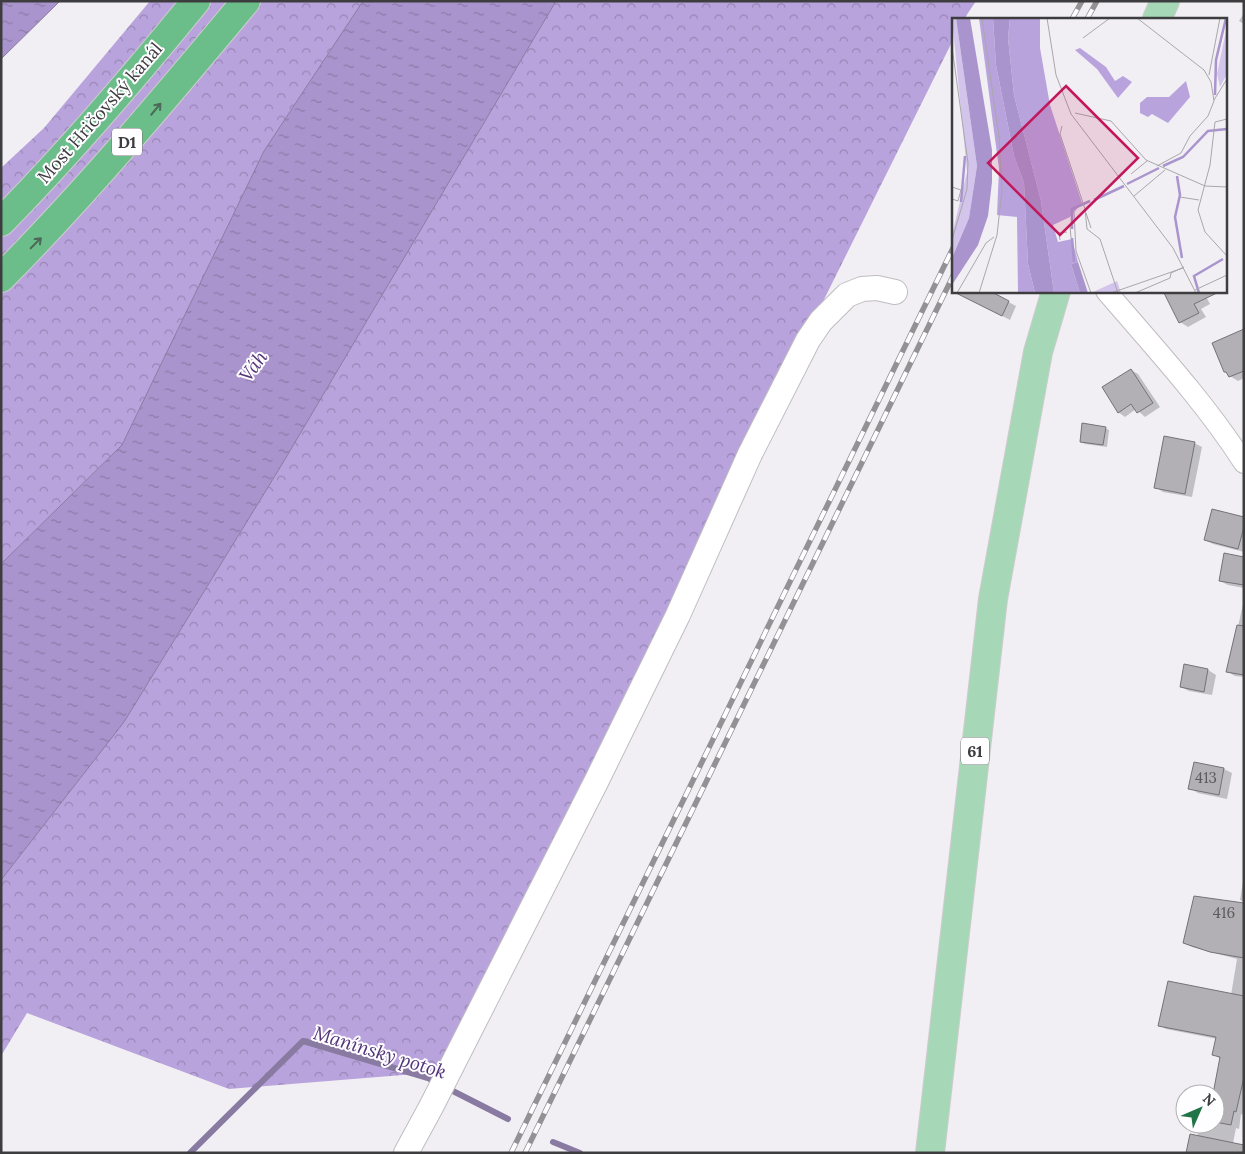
<svg xmlns="http://www.w3.org/2000/svg" width="1245" height="1154" font-family="Lora,serif">
	<style>
		.forest { fill: url(#forest-crowns) }
		.water { fill: url(#water-ripples); stroke: #897aa2 }
		.shadow { fill: #0003 }
		.lines { fill: none; stroke-linecap: round; stroke-linejoin: round }
		.stream { stroke: #897aa2; stroke-width: 6 }
		.building { fill: #b2b0b4; stroke: #737276 }
		.minor-casing { stroke: #bfbdc1; stroke-width: 22 }
		.tertiary-casing { stroke: #bfbdc1; stroke-width: 26 }
		.primary-casing { stroke: #cdcccd; stroke-width: 30 }
		.motorway-casing { stroke: #cdcccd; stroke-width: 30 }
		.minor { stroke: #fff; stroke-width: 20 }
		.tertiary { stroke: #fff; stroke-width: 24 }
		.primary { stroke: #a6d8b8; stroke-width: 28 }
		.motorway { stroke: #6bbe89; stroke-width: 28 }
		.rail-casing { stroke: #929194; stroke-width: 5.5 }
		.rail { stroke: #fefdff; stroke-width: 4; stroke-dasharray: 11; stroke-linecap: butt }
		.oneway { stroke: #4d6a58 }
		.labels { text-anchor: middle; stroke-width: 4; stroke-linejoin: round; paint-order: stroke }
		.number-label { font-size: 15px; fill: #5a595c }
		.shield { fill: #fefdff; stroke: #777678; stroke-width: 1 }
		.shield-label { font-size: 16px; font-weight: bold; fill: #3d3c3e }
		.street-label { font-size: 18px; fill: #3d3c3e; stroke: #fefdff }
		.water-label { font-size: 19px; font-style: italic; fill: #533478; stroke: #fefdff }
		.inset-river { fill: none; stroke: #aa94cd; stroke-width: 2.5 }
		.inset-road { fill: none; stroke: #a9a7ab; stroke-width: 1 }
		.view { fill: #c2185b; fill-opacity: 0.15; stroke: #c2185b; stroke-width: 2.5 }
		.inset-edge { fill: none; stroke: #3d3c3e; stroke-width: 2.5 }
	</style>
	<defs>
		<pattern id="forest-crowns" width="20" height="18" patternUnits="userSpaceOnUse" patternTransform="scale(1.25)"><rect width="20" height="18" fill="#b9a3dd"/><path d="M2 6a3 3 0 1 1 6 0M12 15a3 3 0 1 1 6 0" fill="none" stroke="#9886b5"/></pattern>
		<pattern id="water-ripples" width="26" height="14" patternUnits="userSpaceOnUse" patternTransform="scale(1.25)"><rect width="26" height="14" fill="#aa94cd"/><path d="M2 4q2-2 4 0t4 0M15 11q2-2 4 0t4 0" fill="none" stroke="#8c7aa8"/></pattern>
	</defs>
	<rect width="100%" height="100%" fill="#f1eff4"/>
	<path class="forest" d="M150,1h213l-99,150 -142,294 -121,119v-396l43,-40z
		M556,1h420l-12,18h-10v19l-514,1034 -211,17 -202,-76 -26,43v-176l123,-158 157,-256z"/>
	<path class="water" d="M1,1h59l-59,58z
		M363,1h193l-275,465 -157,256 -123,158v-316l121,-119 142,-294z"/>
	<path class="shadow" d="M1244,13v11l-5,-3z
		M987,291l29,15 -6,14 -39,-20z
		M1203,291l7,13 -9,5 5,8 -18,10 -8,-5z
		M1244,332v46l-6,3 -8,-5z
		M1131,370l7,4 22,33 -15,10 -9,-8 -11,8 -7,-5z
		M1105,428l4,2 -2,17 -22,-3 -4,-2z
		M1194,443l8,4 -10,50 -29,-5 -8,-5z
		M1244,518v34l-31,-8 -8,-4z
		M1244,558v30l-16,-3 -8,-4z
		M1243,604h1v73l-9,-1 -7,-4z
		M1185,665l23,5 8,5 -4,20 -23,-4 -8,-4z
		M1195,763l29,6 8,4 -5,26 -29,-6 -8,-5z
		M1244,875v27l-4,-2z
		M1244,905v210l-3,-1 -2,15 -3,-1 -5,25 -34,-16 3,-13h15v-30h-10l1,-5 9,2 6,-32 -7,-4 3,-16 -51,-10 -7,-4 72,-30 6,-36 -45,-12 -8,-4z"/>
	<g class="lines">
		<path class="stream" d="M447,1088l61,31
			M553,1142l27,11
			M190,1153l113,-112 125,37 10,6"/>
	</g>
	<path class="building" d="M952,291h38l19,10 -7,15z
		M1163,291h58l-27,13 5,9 -20,10z
		M1244,329v42l-15,6 -3,-5h-2l-12,-29z
		M1131,369l22,34 -16,10 -6,-9 -13,9 -16,-26z
		M1082,423l24,4 -3,18 -23,-3z
		M1164,436l31,6 -10,52 -31,-6z
		M1212,509l32,8v10l-6,22 -34,-9z
		M1224,553l20,4v28l-25,-4z
		M1237,625l7,1v49l-18,-3z
		M1184,664l24,5 -4,23 -24,-5z
		M1194,762l30,6 -5,27 -31,-6z
		M1194,896l50,7v55l-34,-6 -27,-9z
		M1168,981l76,15v81l-8,35 -2,-1 -3,14 -16,-3v-28h-2l7,-37 -8,-2 4,-18 -58,-11z
		M1190,1134l54,11v8h-58z"/>
	<g class="lines">
		<g class="minor-casing">
			<path id="minor" d="M1106,291c48,56 98,110 138,172"/>
		</g>
		<g class="tertiary-casing">
			<path id="tertiary" d="M406,1153l25,-46 165,-325 82,-167 72,-161 58,-114 13,-19 26,-26 15,-6 15,-1 18,4"/>
		</g>
		<g class="primary-casing">
			<path id="primary" d="M1157,19l8,-18
				M930,1153l63,-554 45,-247 18,-61"/>
		</g>
		<g class="motorway-casing">
			<path id="motorway" d="M1,222c69,-70 133,-145 195,-221
				M1,278c87,-88 166,-182 245,-277"/>
		</g>
		<use href="#minor" class="minor"/>
		<use href="#tertiary" class="tertiary"/>
		<use href="#primary" class="primary"/>
		<use href="#motorway" class="motorway"/>
		<g class="rail-casing">
			<path id="rail" d="M1072,19l10,-18
				M1087,19l10,-18
				M511,1153l443,-907
				M525,1153l429,-879"/>
		</g>
		<use href="#rail" class="rail"/>
	</g>
	<defs><path id="oneway-shaft" d="M-6 0H5M1.5-3L5.5 0L1.5 3" fill="none" stroke-width="1.6" stroke-linecap="round" stroke-linejoin="round" transform="scale(1.25)"/></defs>
	<g class="oneway">
		<use href="#oneway-shaft" transform="translate(156 109) rotate(-50)"/>
		<use href="#oneway-shaft" transform="translate(36 243) rotate(-45)"/>
	</g>
	<g class="labels">
		<g class="number-label">
			<text x="1206" y="783">413</text>
			<text x="1224" y="918">416</text>
		</g>
		<g class="shield">
			<rect x="112" y="128.5" width="30" height="27" rx="4"/>
			<rect x="961" y="737.5" width="28" height="27" rx="4"/>
		</g>
		<g class="shield-label">
			<text x="127" y="148">D1</text>
			<text x="975" y="757">61</text>
		</g>
		<g class="street-label">
			<text transform="translate(100 113) rotate(-49)" y="6">Most Hričovský kanál</text>
		</g>
		<g class="water-label">
			<text transform="translate(253 366) rotate(-53)" y="7">Váh</text>
			<text transform="translate(380 1052) rotate(17)" y="7">Manínsky potok</text>
		</g>
	</g>
	<g transform="translate(952 18)">
		<rect width="275" height="275" fill="#f1eff4"/>
		<path d="M0,0h4l21,148 -8,52 -17,40v-23l15,-63zM165,263l4,12h-30z" fill="#d2c4eb"/>
		<path d="M27,0h14l3,47 18,91 10,27 4,81 7,29h-17l-1,-76 -20,-2 2,-46zM58,0h30v30l10,57 32,98 -12,14 -17,8 5,17 14,-3 6,23 -7,2 9,29h-26l-13,-92 -27,-106 -6,-57zM128,30l26,19 9,14 8,-5 9,6 -14,16 -21,-29 -22,-19zM234,63l4,16 -22,26 -16,-9 -4,3 -8,-4v-10l7,-6h22z" fill="#b9a3dd"/>
		<path d="M274,13l1,43 -7,13 -3,-13z" fill="#d2c4eb"/>
		<path d="M4,0h14l22,132v32l-4,34 -10,29 -26,40v-27l17,-40 8,-52zM41,0h17l-2,20 6,57 27,106 13,92h-19l-7,-29 -4,-81 -10,-27 -18,-91zM126,244l10,31h-8l-9,-29z" fill="#aa94cd"/>
		<path class="inset-river" d="M263,77l1,-35 10,-42M211,148l20,-9 25,-26 19,-2M225,158l3,19 -5,22 7,41M175,166l32,-16M142,182l30,-14M9,184l4,-46M120,211v-20l18,-8M120,220l2,24M247,275l-5,-17 29,-17"/>
		<path class="inset-road" d="M95,0l9,57 15,39 102,134 23,45M185,0l67,52 7,12 3,19 -6,15 -18,20 -9,17 -24,13M131,20l27,-20M0,29l16,116 -1,26 -15,51M257,57l11,-57M262,82l13,-21M123,95l36,8 35,39 59,26 22,1M275,101l-12,3 -5,43 -12,45 7,22 22,24M110,108l-2,8 25,75 2,20 13,10 18,54M179,156l16,-13M0,169l9,3 -3,11 -6,-2M182,178l31,-26M228,179l19,3M122,194l2,39 15,42M134,195l5,15M119,220l-1,-12 4,-3M108,222l-1,-7 8,-1M243,272l32,-15M5,275l29,-50 8,-6M27,275l18,-58 5,-45 -3,-53 -17,-119M159,275l72,-25M183,275l35,-15 1,-5 13,-6"/>
		<path class="view" d="M114,68l72,72 -78,77 -72,-72z"/>
		<rect width="275" height="275" class="inset-edge"/>
	</g>
	<rect width="1245" height="1154" fill="none" stroke="#3d3c3e" stroke-width="5"/>
	<g transform="translate(1200 1109) rotate(45)"><circle r="24" fill="#fefdff" stroke="#b1b0b2"/>
	<path d="M0-4L9 19L0 12L-9 19Z" fill="#217445"/>
	<text y="-8" font-size="14" font-weight="bold" text-anchor="middle" fill="#3d3c3e">N</text>
	</g>
</svg>
